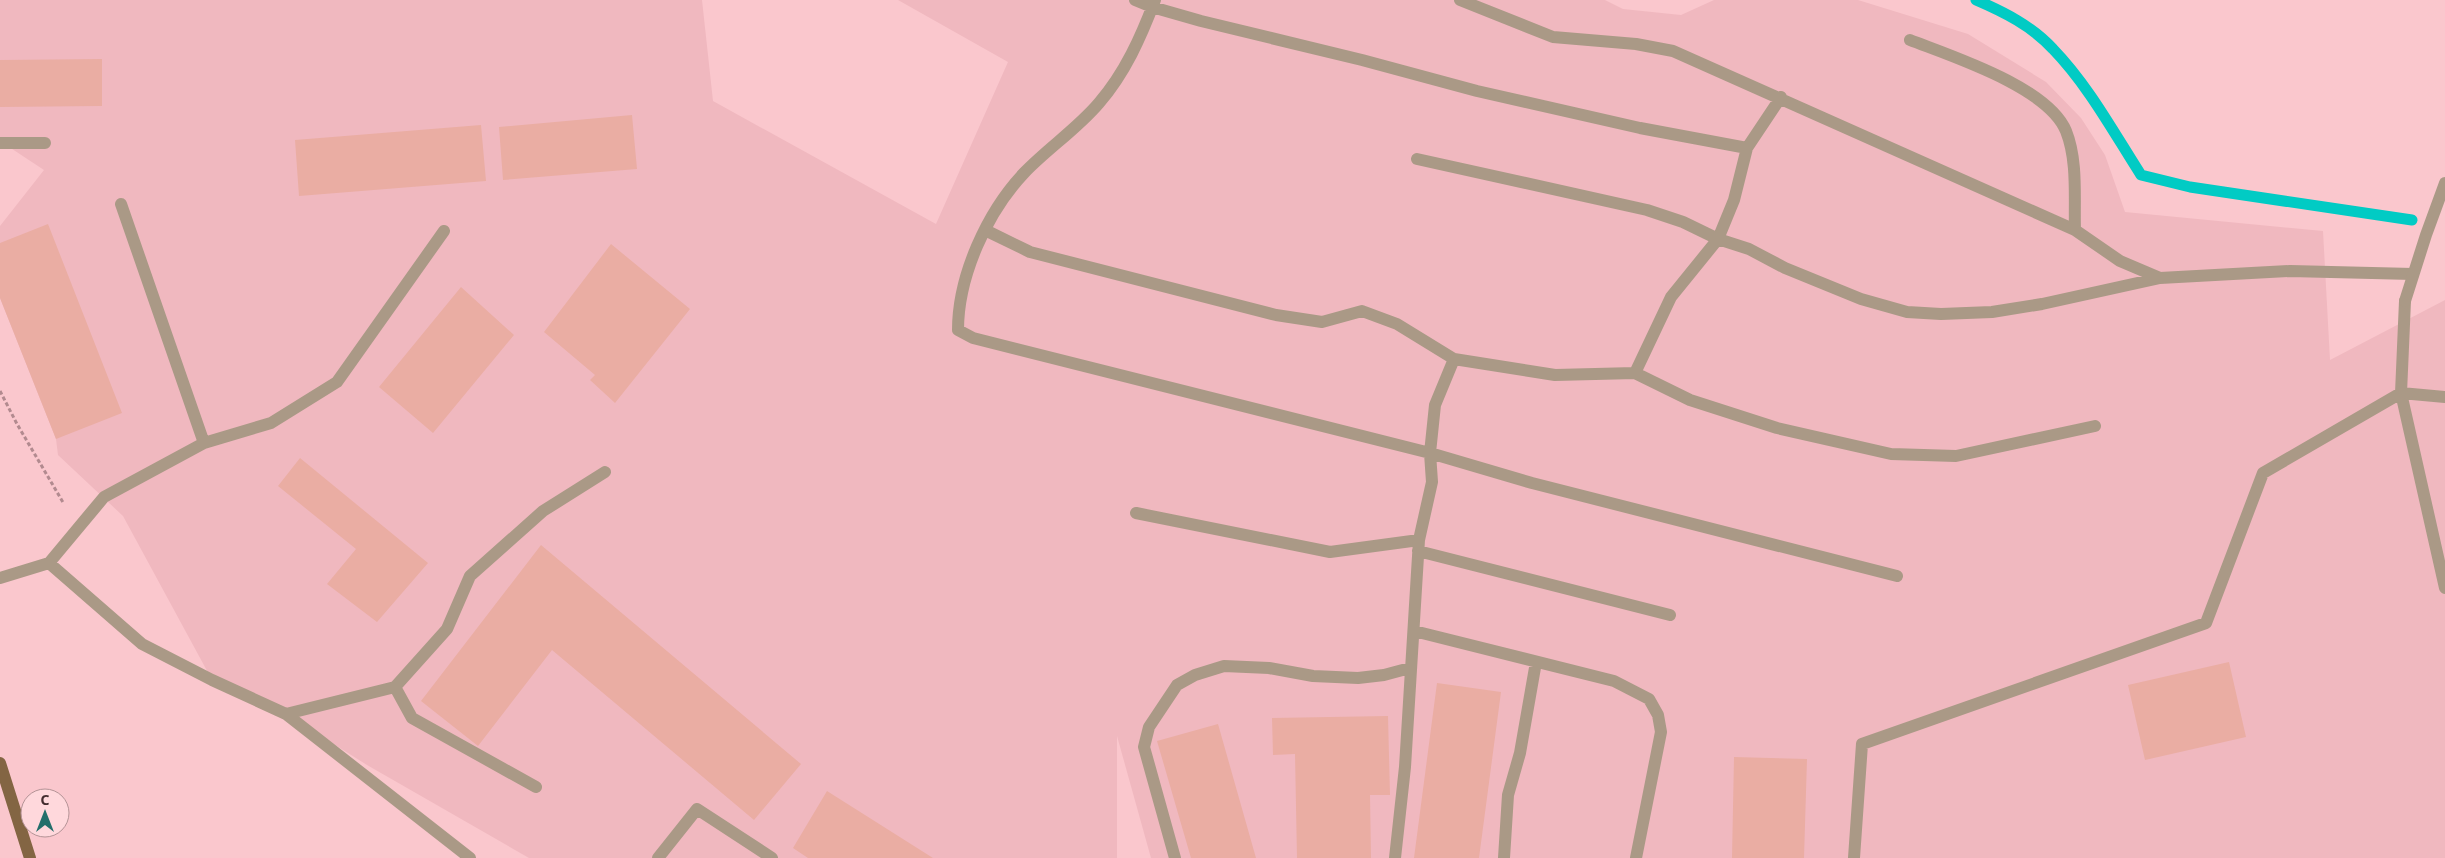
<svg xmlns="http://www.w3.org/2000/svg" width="2445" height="858" font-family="'Noto Sans',sans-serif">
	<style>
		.built { fill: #f0b8bf }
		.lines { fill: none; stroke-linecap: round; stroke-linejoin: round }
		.stream { stroke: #01cbc4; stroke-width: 11 }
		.building { fill: #eaada3 }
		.path { stroke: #b28a8f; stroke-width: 3; stroke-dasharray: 4 2.5; stroke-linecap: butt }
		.service { stroke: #aa9986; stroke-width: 12 }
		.minor { stroke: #aa9986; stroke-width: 12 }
		.primary { stroke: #836543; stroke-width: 12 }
	</style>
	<rect width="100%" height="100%" fill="#fac7cd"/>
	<path class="built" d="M0,0h702l11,101 223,123 72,-162 -110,-62h707l18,9 58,6 33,-15h144l110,34 78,48 35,36 24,37 20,57 198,19 7,129 115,-60v558h-1294l-34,-122v122h-588l-162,-93 -81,-51 -74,-34 -89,-164 -65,-61 -2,-16 -56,-141v-72l44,-56 -44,-29z"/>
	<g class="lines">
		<path class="stream" d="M1976,0c28,12 56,26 77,49 35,36 61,84 88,126l49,12 222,33"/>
	</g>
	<path class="building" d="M102,59v47l-102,1v-47z
		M632,115l5,54 -134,11 -4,-53z
		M481,125l5,56 -187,15 -4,-56z
		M48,224l74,189 -66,26 -56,-141v-55z
		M611,244l79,65 -75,94 -25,-23 5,-5 -51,-43z
		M461,287l53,48 -81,98 -54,-46z
		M300,458l128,105 -51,59 -50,-38 29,-35 -78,-63z
		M541,545l260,219 -47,56 -202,-170 -74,96 -57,-45z
		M2229,662l17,75 -101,23 -17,-75z
		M1437,683l64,9 -22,166h-65z
		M1388,716l2,79h-20l1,63h-74l-2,-104 -22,1 -1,-37z
		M1218,724l38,134h-65l-34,-117z
		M1734,757l73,2 -3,99h-72z
		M827,791l106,67h-125l-15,-10z"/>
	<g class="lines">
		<path class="path" d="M0,391l17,33 47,80"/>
		<path class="service" d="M1135,0l17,7 49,14 161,39 115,31 163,37 107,20
			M1155,0c-14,37 -30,73 -56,103 -22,26 -51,45 -75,70 -37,39 -66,103 -66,157l15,8 457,115 102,30 365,93
			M1460,0l93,37 83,7 37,7 402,179 45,31 40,17
			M1910,40c41,16 138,47 156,91 12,30 8,67 9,99
			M0,143h45
			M1417,159l230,51 36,12 35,17 31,10 36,19 76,31 46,13 34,2 51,-2 50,-8 118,-26 130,-7 123,3
			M985,230l45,22 246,63 46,7 40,-11 35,13 57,35 101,16 80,-2 55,27 87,28 114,26 65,2 139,-30
			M1635,373l36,-76 47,-58 16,-39 13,-52 34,-51
			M2445,397l-44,-4 44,195
			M204,443l67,-20 66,-41 107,-151
			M1136,513l194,39 89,-12
			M1418,551l252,64
			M49,563l55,-66 100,-54 -83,-239
			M0,578l49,-15 93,81 70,36 74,34 184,144
			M1414,631l200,50 35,18 9,16 3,17 -25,126
			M395,687l17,31 124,69
			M286,714l109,-27 52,-58 23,-53 73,-65 62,-39
			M658,858l39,-49 75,49
			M1175,858l-31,-111 5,-20 28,-42 18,-10 29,-9 45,2 44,8 45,2 26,-3 26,-7
			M1395,858l10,-91 14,-227 13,-58 -2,-29 5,-48 19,-46
			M1504,858l4,-63 12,-42 16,-91
			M1854,858l8,-114 344,-121 57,-150 138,-80 4,-92"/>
		<path class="minor" d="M2405,301l21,-66 19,-52"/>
		<path class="primary" d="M0,763l30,95"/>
	</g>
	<g transform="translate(45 813)"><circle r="24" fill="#ffd8dc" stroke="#b49396"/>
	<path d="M0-4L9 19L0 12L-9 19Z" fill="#246f6b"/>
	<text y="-8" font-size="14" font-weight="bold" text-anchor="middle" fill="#432b2e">С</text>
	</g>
</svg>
